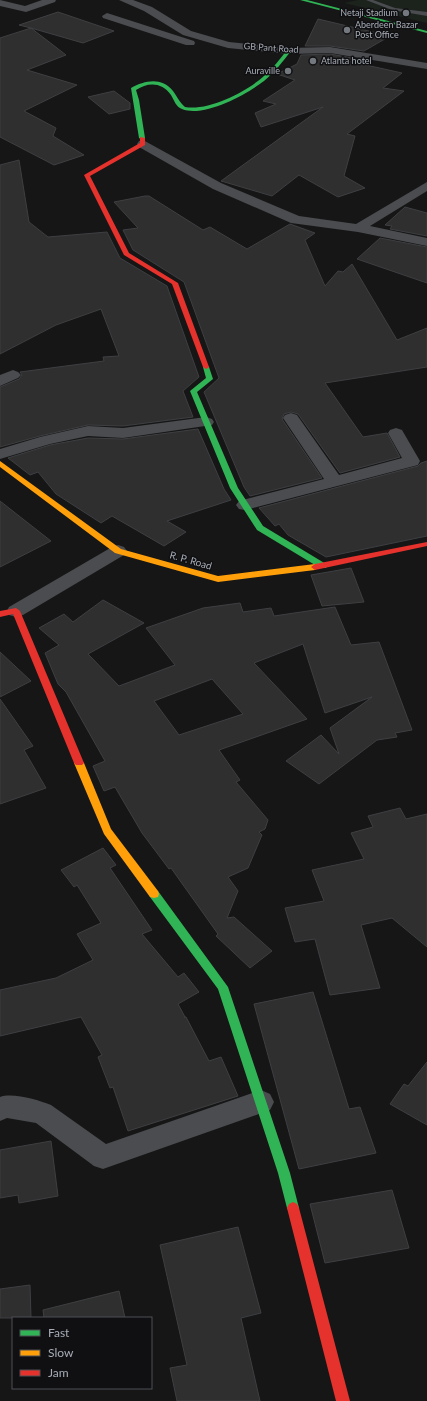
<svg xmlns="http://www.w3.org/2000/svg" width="427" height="1401" font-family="Lato,sans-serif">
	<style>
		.green { fill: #1c231d }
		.building { fill: #2f2f30; stroke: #3e3f42; fill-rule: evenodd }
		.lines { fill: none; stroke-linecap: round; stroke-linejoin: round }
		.lane { fill: #4a4c4f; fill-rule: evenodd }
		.street { fill: #4a4c4f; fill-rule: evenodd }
		.fast { fill: #30b455; fill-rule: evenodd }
		.slow { fill: #ff9f0a; fill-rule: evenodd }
		.jam { fill: #e5322d; fill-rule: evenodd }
		.poi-dot { fill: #74787f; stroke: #101012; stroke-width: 1.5 }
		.labels { text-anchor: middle; stroke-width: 3; stroke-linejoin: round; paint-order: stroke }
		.far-poi-label { font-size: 9px; fill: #a7adb7; stroke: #101012; text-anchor: end }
		.far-street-label { font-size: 9px; fill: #a7adb7; stroke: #101012 }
		.street-label { font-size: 10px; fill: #a7adb7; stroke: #101012 }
	</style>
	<rect width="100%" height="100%" fill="#161616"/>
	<path class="green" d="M358,0h69v23l-83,-20z"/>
	<path class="building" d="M58,12l56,19 -31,12 -52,-15 35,27 -39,15 50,15 -53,26 32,17 -3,8 31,19 -30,10 -54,-28v-99l31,-10 -12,-3z
		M318,19l38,9 34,8 -26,15 -34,-5h-25z
		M330,54l22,4 -4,3 54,12 -19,15 21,3 -57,43 8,2 -11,40 21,12 -27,9 -39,-22 -27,21 -51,-15 102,-74 -62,20 -6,-14 21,-9 -13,-3 32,-21 -18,-6 20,-10 4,-9z
		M114,91l16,12v6l-21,5 -21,-17z
		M19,160l10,62 19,15 59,-5 13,26 47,28 32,91 -16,14 10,26 -70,9 -35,-1 -48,11 -40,11v-60l19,-8 3,-4 -2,-3 84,-11 -1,-4 16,-1 -18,-47 -45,16 -56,29v-189z
		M145,196h4l54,34 7,-3 37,22 43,-25 25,9 -10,7 20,46 13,-15 5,1 9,-8 45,76 30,-12v39l-102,16 38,54 24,-4 13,24 -60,16 -42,-59 -7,-2 -7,2 -2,5 40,59 -72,18 -6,-9 -40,-95 15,-14 -35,-96 -51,-32 -10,-20 15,-2 -24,-26z
		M405,207l22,6v23l-37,-7 2,-3 -7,-1z
		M380,238l47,9v36l-70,-24z
		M198,429l26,60 7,11 -64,21 19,11 -22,14 -52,-30 -11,7 -45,-29 -18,-22 -8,3 -22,-17 42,-13 38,-7 35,1z
		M427,461v75l-101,21 -38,-22 -9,-11 -4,2 -16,-18 159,-42 3,-3z
		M0,501l51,40 -51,26z
		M351,568l13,34 -42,4 -11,-31z
		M103,600l41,23 -56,31 31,32 56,-21 -29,-37 57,-20 37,-5 3,9 28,-4 3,8 61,-9 16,38 28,-3 33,88 -17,3 2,4 -20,3 -58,44 -33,-23 35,-26 18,19 -9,-26 42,-31 -47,16 -22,-69 -49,19 53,56 -88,31 21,30 -4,2 32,38 -3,9 -6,3 3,3 -14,33 -20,9 10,14 -11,27 7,-1 38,34 -22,17 -34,-32 2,-2 -47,-66 -2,1 -27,-36 -27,-46 -11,4 -11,-25 12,-5 -39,-69 -8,-8 -13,-31 14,-8 -20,-17 25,-14 9,8zM212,679l31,35 -64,21 -25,-34z
		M0,652l31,29 -31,16z
		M0,699l33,47 -9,4 22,38 -46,16z
		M400,808l6,11 21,-5v133l-35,-29 -31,7 19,63 -50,7 -15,-56 -20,3 -10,-34 39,-7 -12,-31 52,-11 -13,-26 22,-6 -5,-11z
		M103,848l13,17 -6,3 42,62 -10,4 36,43 6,-4 15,19 -21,12 7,13h-1h2l23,44 12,-4 17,39 -110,35 -15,-44 -3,1 -12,-31 4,-2 -21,-38 -81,19v-46l56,-12 37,-18 -16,-26 24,-11 -24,-38 -3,2 -13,-17z
		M313,992l36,117 11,-2 16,46 -77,16 -45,-165z
		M427,1062v63l-37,-21 14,-20 4,2z
		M51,1141l7,55 -39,7 -1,-8 -18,3v-48z
		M392,1190l17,58 -84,15 -15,-59z
		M238,1227l23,86 -20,5 19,83h-83l-7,-33 17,-3 -27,-120z
		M30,1285l1,33h-31v-29z
		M119,1291l6,27h-81l-1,-8z"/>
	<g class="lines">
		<path class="lane" d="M366,0h7l22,8 32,4v4l-35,-6z"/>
		<path class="street" d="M0,0l25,6 17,-6h14l-1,2 -29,10 -26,-6z
			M119,0h14l19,7 39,24 38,11 60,6 41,-1 97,16v6l-97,-16 -41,1 -61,-6 -45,-13 -39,-24z
			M107,13l87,28 1,2 -1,2h-8l-83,-27 -1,-2z
			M143,140l78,43 78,33 57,8 71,-42v9l-57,35 57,12v8l-69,-14 -67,-9 -78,-34 -74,-42 -2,-3 2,-3z
			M13,370l5,2 3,3 -3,3 -18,8v-11z
			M291,413l6,2 42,60 63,-17 -14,-25 2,-3 6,-2 6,2 18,31 -2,4 -173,45 -6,-1 -3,-4 3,-4 85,-22 -41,-61 2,-3z
			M206,417l6,2 2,3 -2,3 -89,13 -35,-2 -38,8 -50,15v-10l40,-12 48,-11 35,2z
			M118,545l6,2 3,4 -3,4 -101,60 -7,2 -7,-2 -2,-4 2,-4 103,-60z
			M261,1090l9,4 4,8 -4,8 -167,59 -9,-3 -58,-43 -29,-5 -7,3v-24c12,-5 39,3 51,8l55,39z"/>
		<path class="fast" d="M300,0h7l120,31v2z
			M287,50l4,1c-8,10 -16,21 -27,30 -17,13 -60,37 -82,28 -6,-2 -8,-9 -11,-14 -9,-13 -23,-13 -35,-5l3,10 6,38 -3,2 -3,-2 -8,-50c14,-8 31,-11 42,3 4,5 6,11 12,16 24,4 61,-15 79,-31 9,-8 16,-17 23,-26z
			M206,365l3,2 4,12 -16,13 41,96 25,38 63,38 1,2 -1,2h-6l-63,-38 -27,-42 -40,-97 16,-13 -3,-11z
			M154,890l4,1 70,96 62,186 9,35 -2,4 -4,2 -4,-2 -2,-4 -9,-35 -60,-184 -68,-92 -1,-3 1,-3z"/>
		<path class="slow" d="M0,461l121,88 97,27 97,-12 4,3 -4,3 -97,12 -103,-29 -115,-86z
			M79,760l3,1 2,2 27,66 47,62 1,3 -1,3 -4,1 -4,-1 -46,-63 -30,-71 2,-2z"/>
		<path class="jam" d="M140,137l5,1v7l-55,31 39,77 49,30 31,84 -1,1 -2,1 -3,-2 -31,-83 -48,-29 -40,-80 56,-32z
			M427,542v4l-112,24 -4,-3 4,-3z
			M16,608l4,3 64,152 -2,2h-6l-2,-2 -61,-149 -13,3v-6z
			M293,1202l4,2 2,4 51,193h-14l-49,-193 2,-4z"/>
	</g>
	<g class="poi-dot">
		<circle cx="406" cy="13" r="4"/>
		<circle cx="347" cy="30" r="4"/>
		<circle cx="313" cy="61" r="4"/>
		<circle cx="288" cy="71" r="4"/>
	</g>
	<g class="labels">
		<g class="far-poi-label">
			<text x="398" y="16">Netaji Stadium</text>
			<text x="355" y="28" text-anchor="start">Aberdeen Bazar<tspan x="355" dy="10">Post Office</tspan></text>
			<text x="321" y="64" text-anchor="start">Atlanta hotel</text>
			<text x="280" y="74">Auraville</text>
		</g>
		<g class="far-street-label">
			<text transform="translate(271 48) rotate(4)" y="3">GB Pant Road</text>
		</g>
		<g class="street-label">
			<text transform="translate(191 560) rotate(16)" y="4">R. P. Road</text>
		</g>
	</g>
	<rect x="12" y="1317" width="140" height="72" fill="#101012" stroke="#4c4f54"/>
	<rect x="20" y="1330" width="20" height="6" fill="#30b455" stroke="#4c4f54"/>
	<text x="48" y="1337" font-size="12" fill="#a7adb7">Fast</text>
	<rect x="20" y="1350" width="20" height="6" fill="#ff9f0a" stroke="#4c4f54"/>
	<text x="48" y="1357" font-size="12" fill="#a7adb7">Slow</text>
	<rect x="20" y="1370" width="20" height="6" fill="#e5322d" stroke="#4c4f54"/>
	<text x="48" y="1377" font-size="12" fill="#a7adb7">Jam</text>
</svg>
